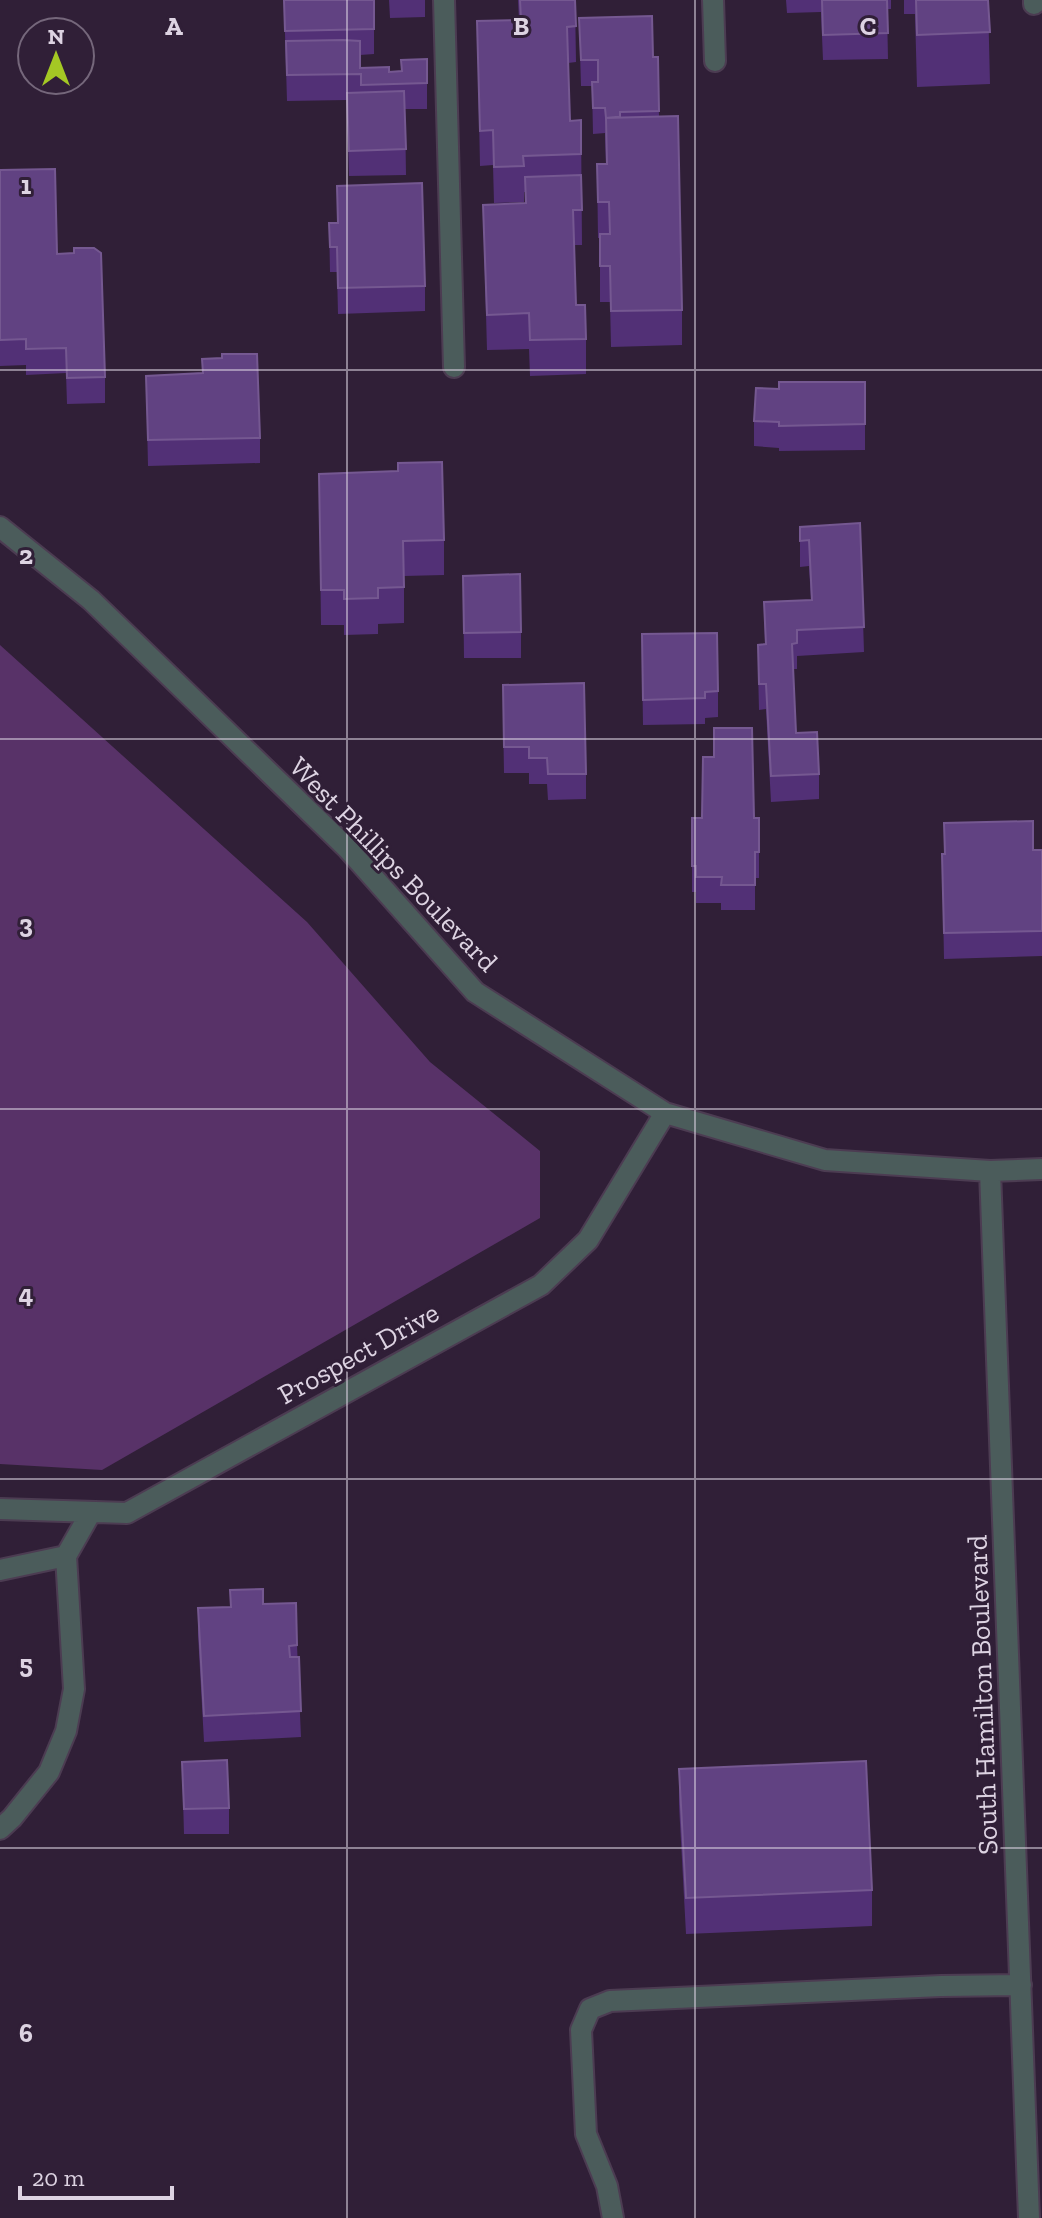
<svg xmlns="http://www.w3.org/2000/svg" width="1042" height="2218" font-family="'Zilla Slab',serif">
	<style>
		.green { fill: #583268 }
		.lines { fill: none; stroke-linecap: round; stroke-linejoin: round }
		.minor-casing { stroke: #4c3c52; stroke-width: 24 }
		.minor { stroke: #4b5c5b; stroke-width: 20 }
		.wall { fill: #523076 }
		.building { fill: #614282; stroke: #755891; stroke-width: 2 }
		.grid { fill: none; stroke: #ddd3e2; stroke-width: 2; stroke-opacity: 0.55 }
		.labels { text-anchor: middle; stroke-width: 6; stroke-linejoin: round; paint-order: stroke }
		.street-label { font-size: 28px; fill: #ddd3e2; stroke: #301f37 }
		.grid-label { font-size: 26px; text-anchor: middle; font-weight: bold; fill: #ddd3e2; stroke: #301f37; stroke-width: 6; stroke-linejoin: round; paint-order: stroke }
	</style>
	<rect width="100%" height="100%" fill="#301f37"/>
	<path class="green" d="M0,645l307,277 123,140 110,89v67l-438,252 -102,-6z"/>
	<g class="lines">
		<g class="minor-casing">
			<path id="minor" d="M444,0l10,367
				M713,0l2,61
				M1034,0v4
				M0,527l91,73 257,249 127,143 190,121 160,47 165,11 52,-2
				M990,1171l39,1047
				M0,1509l127,4 414,-228 47,-45 77,-127
				M0,1570l66,-14
				M0,1829l12,-11 37,-46 17,-41 8,-42 -8,-133 25,-44
				M613,2218l-6,-32 -21,-52 -5,-104 9,-21 20,-8 331,-15 80,-1"/>
		</g>
		<use href="#minor" class="minor"/>
	</g>
	<path class="wall" d="M284,0h90v54l-14,1v13l29,4 12,-1v-11l26,-1v50h-22l1,66 -57,1 -2,-76 -60,1z
		M389,0h36v17l-35,1z
		M518,0h57l1,62 -8,1 2,58 11,-1 1,125h-8l2,60 10,34v35l-56,2 -1,-27 -42,1 -4,-145 42,-2v-11h-1v10l-30,1 -1,-38 -13,1 -3,-145 42,-1z
		M786,0h105v9h-4l1,50 -65,1 -2,-48 -34,1z
		M904,0h84l2,84 -73,3 -2,-73h-11z
		M579,18l74,39h5l1,60 23,193v35l-71,2 -1,-45h-10v-64h-2l-1,-74h9l-1,-31 -12,1 -1,-48h-11z
		M0,170l57,84 48,123v26l-38,1 -1,-31 -40,2v-10l-26,1z
		M329,223l96,63v25l-87,3 -1,-42h-7z
		M202,359l58,79v25l-112,3 -2,-90 56,-3z
		M865,382v68l-86,1v-3l-25,-2v-25l25,-32z
		M319,474l125,66v35l-40,1v47l-26,1v10l-34,1v-10h-23z
		M860,523l4,129 -67,4v13h-4l3,64 23,41v25l-48,3 -5,-93 -7,1 -1,-40v-25l7,-1 -1,-42 47,-2 -2,-34 -9,1v-40z
		M463,576l58,56v26h-57z
		M642,660l76,31v26l-13,1v6l-62,1z
		M503,711l83,63v25l-38,1 -1,-16h-18v-11h-25z
		M692,818h67v60h-4v32h-34v-7h-25v-11h-4z
		M1033,850h9v106l-98,3 -2,-105z
		M230,1590l33,14 34,41 4,92 -97,5 -6,-108v-26l32,-1z
		M182,1762l47,46v26h-45z
		M679,1769l193,121v36l-186,8 -7,-129z"/>
	<path class="building" d="M284,0h90v29l-89,2z
		M520,0h55l1,26 -9,1 3,94 11,-1v34l-58,2 1,10 -30,1 -1,-37 -13,1 -3,-110 44,-1z
		M822,0h65l1,33 -65,2z
		M916,0h72l2,32 -73,3z
		M652,16l1,41h5l1,54 -39,1v5l-14,1 -1,-10h-12l-1,-26h6v-22h-17l-2,-42z
		M343,40l17,1v27l29,-1v5l13,-1 -1,-11 26,-1v24l-66,2v-11l-74,1 -1,-34z
		M404,91l2,58 -57,2 -2,-58z
		M678,116l4,194 -71,1 -1,-45h-10v-32h10l-1,-32h-11l-1,-38h10l-1,-46z
		M55,169l2,85 17,-1v-5h20l7,5 4,124 -38,1 -1,-30 -40,1v-10l-26,1v-170z
		M581,175l1,35h-9l3,95h9l1,34 -56,1 -1,-27 -42,2 -4,-110 43,-2 -1,-26z
		M422,183l3,103 -87,2 -1,-41h-7l-1,-24h9l-1,-37z
		M222,354h35l3,84 -112,2 -2,-64 57,-3 -1,-14 20,-1z
		M779,382h86v42l-86,2v-4l-25,-1 2,-33 23,1z
		M442,462l2,78 -41,1 1,46 -26,1v10l-34,1v-9h-23l-2,-116 79,-3v-8z
		M860,523l4,104 -67,3v13l-5,1 4,89 21,-1 2,42 -48,2 -5,-92h-7l-1,-39 8,-1 -2,-42 48,-2 -3,-60 -9,1v-14z
		M520,574l1,58 -57,1 -1,-57z
		M717,633l1,58 -13,1v6l-62,2 -1,-66z
		M584,683l2,91h-38l-1,-16h-18v-11h-25l-1,-62z
		M714,728h38l2,90h5v34h-4v33h-34l1,-8h-26v-11h-4v-48h10l1,-61h11z
		M1033,821v29h9v81l-98,2 -2,-79h3l-1,-31z
		M263,1589v15l33,-1 1,42 -8,1 1,11h9l2,54 -97,5 -6,-108 33,-1 -1,-17z
		M227,1760l2,48 -45,1 -2,-47z
		M866,1761l6,129 -186,8 -7,-129z"/>
	<path class="grid" d="M347,0v2218M695,0v2218M0,370h1042M0,739h1042M0,1109h1042M0,1479h1042M0,1848h1042"/>
	<g class="labels">
		<g class="street-label">
			<text transform="translate(394 864) rotate(46)" y="10">West Phillips Boulevard</text>
			<text transform="translate(358 1353) rotate(-29)" y="10">Prospect Drive</text>
			<text transform="translate(982 1695) rotate(-92)" y="10">South Hamilton Boulevard</text>
		</g>
	</g>
	<g class="grid-label">
		<text x="174" y="35">A</text>
		<text x="521" y="35">B</text>
		<text x="868" y="35">C</text>
		<text x="26" y="194">1</text>
		<text x="26" y="564">2</text>
		<text x="26" y="933">3</text>
		<text x="26" y="1303">4</text>
		<text x="26" y="1673">5</text>
		<text x="26" y="2042">6</text>
	</g>
	<g transform="translate(56 56)"><circle r="38" fill="#301f37" stroke="#75677b" stroke-width="2"/>
	<path d="M0-6L14 30L0 20L-14 30Z" fill="#a4c824"/>
	<text y="-12" font-size="22" font-weight="bold" text-anchor="middle" fill="#ddd3e2">N</text>
	</g>
	<path d="M20 2186v12h152v-12" fill="none" stroke="#ddd3e2" stroke-width="4"/>
	<text x="32" y="2186" font-size="24" fill="#ddd3e2" stroke="#301f37" stroke-width="6" paint-order="stroke">20 m</text>
</svg>
